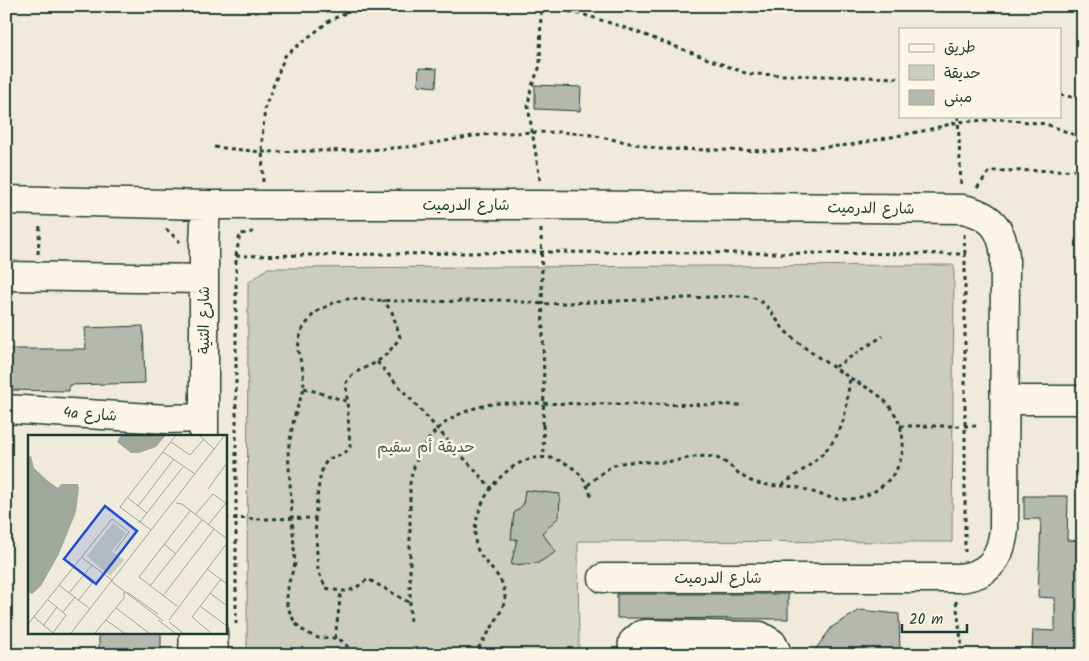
<svg xmlns="http://www.w3.org/2000/svg" width="1089" height="661" font-family="Kalam,'Playpen Sans Arabic',sans-serif">
	<style>
		.green { fill: #cccdbf; stroke: #76857a }
		.building { fill: #b5b9ad; stroke: #1f3d34 }
		.lines { fill: none; stroke-linecap: round; stroke-linejoin: round }
		.minor-casing { stroke: #1f3d34; stroke-width: 31 }
		.path { stroke: #1f3d34; stroke-width: 3; stroke-dasharray: 4 4; stroke-linecap: butt }
		.minor { stroke: #fcf5e5; stroke-width: 28 }
		.path-bridge { stroke: #1f3d34; stroke-width: 3; stroke-dasharray: 4 4; stroke-linecap: butt }
		.labels { text-anchor: middle; stroke-width: 5; stroke-linejoin: round; paint-order: stroke }
		.street-label { font-size: 15px; fill: #1f3d34; stroke: #fcf5e5 }
		.park-label { font-size: 15px; fill: #425a50; stroke: #fcf5e5 }
		.inset-road { fill: none; stroke: #9ca598; stroke-width: 1 }
		.view { fill: #1d4ed8; fill-opacity: 0.15; stroke: #1d4ed8; stroke-width: 2.5 }
		.inset-edge { fill: none; stroke: #1f3d34; stroke-width: 2.5 }
	</style>
	<rect width="100%" height="100%" fill="#efeada"/>
	<filter id="ink" filterUnits="userSpaceOnUse"><feTurbulence type="fractalNoise" baseFrequency=".02" numOctaves="2"/><feDisplacementMap in="SourceGraphic" scale="10" xChannelSelector="R" yChannelSelector="G"/><feConvolveMatrix kernelMatrix="1 2 1 2 8 2 1 2 1" color-interpolation-filters="sRGB"/></filter>
	<g filter="url(#ink)">
		<path class="green" d="M954,265l-2,277 -374,-1 1,114h-332l1,-372 20,-15z"/>
		<path class="building" d="M419,68l18,1 -1,18 -18,-2z
			M535,85l46,2 -1,24 -45,-2z
			M143,326l2,57 -76,2v6l-63,-1v-41h80l-1,-21z
			M525,490l35,4 -1,23 -17,16 14,19 -18,11 -27,2 6,-26h-6l3,-26 9,-8z
			M1024,496h44l-1,44 16,1v114h-30v-5l-21,-1 1,-19 22,1v-33l-17,-1 3,-78h-17z
			M617,594h171v25l-171,-1z
			M860,610l39,4 1,41h-89l21,-28z
			M99,632h62v23h-62z"/>
		<g class="lines">
			<g class="minor-casing">
				<path id="minor" d="M6,200l200,5h336l421,4c28,6 39,19 42,47l-1,273c-3,29 -15,47 -46,49h-355
					M6,276l198,3
					M1005,400h78
					M6,409l161,10 37,-1
					M204,436v-192l2,-39
					M213,632l1,23
					M193,655l1,-23
					M632,655l1,-13 8,-7 5,-1 114,2 12,7 6,12"/>
			</g>
			<path class="path" d="M537,6l48,9 44,14 119,45 152,4
				M1060,95l23,4
				M958,116l3,70
				M214,147l48,5 106,-2 50,-4 55,-10 30,-3 57,-1 26,2 74,15 117,2 73,-6 73,-14 35,-9 44,-3 44,5 37,14
				M540,180l-12,-74 3,-18 9,-22 1,-60
				M263,182l-1,-43 3,-32 20,-51 44,-35 31,-15
				M977,188l13,-17 93,-1
				M166,229l14,13
				M541,229l3,159
				M964,234l1,20
				M38,254l2,-29
				M236,256l305,-4 424,2v298
				M377,362l114,126
				M835,367l48,-31
				M304,388l42,13
				M543,425l1,32
				M900,426h80
				M782,485c24,-17 52,-34 61,-64 4,-13 5,-29 7,-43
				M225,518l38,1 52,-1c2,-13 3,-48 12,-57 8,-8 15,-2 23,-14l-4,-64c7,-13 20,-14 32,-22 10,-7 16,-15 22,-24l-8,-25 -9,-12
				M315,518l3,53 8,17c21,5 24,5 42,-9l42,24
				M956,601l7,54
				M410,621v-138c9,-48 41,-74 89,-80l245,2
				M236,624v-368l4,-22 9,-1 5,-2
				M335,638l6,-46
				M351,655l-4,-9 -5,-5 -7,-3h-17l-9,-4 -8,-5 -6,-6 -8,-17v-12l2,-12 6,-18 -7,-113 6,-33 10,-30 -1,-18 -5,-19 1,-11 3,-10 12,-17 21,-11 12,-3 80,3 76,-2 40,4 192,-8c8,0 18,0 25,5 9,5 14,16 20,23 3,5 8,10 13,14 18,15 39,29 59,41 10,6 20,11 29,18 14,13 21,27 22,46 1,33 -31,59 -63,56 -15,-1 -29,-9 -44,-12 -15,-2 -30,0 -45,-6 -14,-6 -23,-21 -38,-24 -16,-3 -32,4 -49,5 -16,1 -33,-3 -49,3 -10,4 -19,13 -27,20
				M474,655c8,-13 30,-43 31,-57 1,-26 -28,-34 -30,-59 -3,-43 43,-98 88,-77 17,8 24,20 29,37"/>
			<use href="#minor" class="minor"/>
			<path class="path-bridge" d="M543,425l1,-37"/>
		</g>
	</g>
	<g class="labels">
		<g class="street-label">
			<text x="466" y="210">شارع الدرميت</text>
			<text transform="translate(871 208) rotate(1)" y="5">شارع الدرميت</text>
			<text transform="translate(204 320) rotate(-90)" y="5">شارع الثنية</text>
			<text transform="translate(90 414) rotate(4)" y="5">4a شارع</text>
			<text x="718" y="583">شارع الدرميت</text>
		</g>
		<g class="park-label">
			<text x="426" y="452">حديقة أم سقيم</text>
		</g>
	</g>
	<g transform="translate(28 435)">
		<rect width="199" height="199" fill="#efeada"/>
		<path d="M85,88l13,10 -14,18 12,9 -14,16 -23,-20z" fill="#cccdbf"/>
		<path d="M93,0h45l-10,12 -17,6h-8l-14,-11zM3,21l3,12 14,13 10,7 3,-4h17l1,5 -3,23 -17,42 -18,32 -9,8 -4,-2v-135z" fill="#9fa89a"/>
		<path class="inset-road" d="M171,0l15,14M143,7l19,13 14,-16M135,17l32,22M180,54l19,-26M100,63l19,15M148,68l6,1 45,35M110,71l35,-46M167,80l18,-21 14,10M111,88l44,-56M180,90l18,-22M123,95l-31,-23 56,-72M136,109l12,10M53,122l31,23M179,134l20,15M83,146l52,40M31,150l31,24M122,151l52,-66M99,157l31,22M41,158l23,-28M182,158l17,13M135,161l51,-67M20,165l18,15 -13,18M50,166l14,-18 -9,-8M149,171l-38,-29 51,-66M172,171l27,20M88,173l33,25M35,177l12,-15M6,182l19,16M78,185l18,13M130,185l17,13M141,185l58,-77M141,187l14,11M0,189l84,-105 17,13 -14,19M15,191l14,-19M43,198l154,-198M67,198l29,-35v-6M183,198l-19,-16 29,-38"/>
		<path class="view" d="M77,71l32,25 -41,53 -32,-25z"/>
		<rect width="199" height="199" class="inset-edge"/>
	</g>
	<rect width="1089" height="661" fill="none" stroke="#fcf5e5" stroke-width="25"/>
	<rect x="12" y="12" width="1064" height="636" fill="none" stroke="#1f3d34" stroke-width="2" filter="url(#ink)"/>
	<rect x="899" y="28" width="162" height="90" fill="#fcf5e5" stroke="#a4ab9e"/>
	<rect x="909" y="44" width="25" height="8" fill="#fcf5e5" stroke="#a4ab9e"/>
	<text x="944" y="52" font-size="15" fill="#1f3d34">طريق</text>
	<rect x="909" y="65" width="25" height="15" fill="#cccdbf" stroke="#a4ab9e"/>
	<text x="944" y="78" font-size="15" fill="#1f3d34">حديقة</text>
	<rect x="909" y="90" width="25" height="15" fill="#b5b9ad" stroke="#a4ab9e"/>
	<text x="944" y="102" font-size="15" fill="#1f3d34">مبنى</text>
	<path d="M902 624v8h65v-8" fill="none" stroke="#1f3d34" stroke-width="2.5"/>
	<text x="909" y="624" font-size="15" fill="#1f3d34" stroke="#fcf5e5" stroke-width="4" paint-order="stroke">20 m</text>
</svg>
